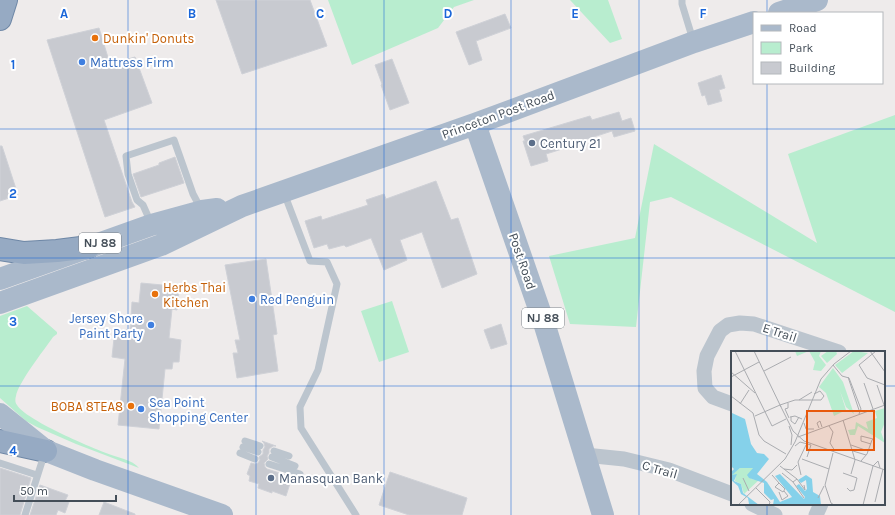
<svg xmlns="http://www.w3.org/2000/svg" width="895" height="515" font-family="Karla,sans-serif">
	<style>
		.green { fill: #b8edcf }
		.building { fill: #c8cad0; stroke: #cfd1d7 }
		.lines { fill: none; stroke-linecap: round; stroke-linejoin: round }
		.trunk-casing { stroke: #6e87a6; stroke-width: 24 }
		.service { stroke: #bcc5ce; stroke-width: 7 }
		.minor { stroke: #bcc5ce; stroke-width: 15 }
		.primary { stroke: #aab9cb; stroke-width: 22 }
		.trunk { stroke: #96aac3; stroke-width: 22 }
		.grid { fill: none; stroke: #1a66d9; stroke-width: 1; stroke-opacity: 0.55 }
		.food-dot { fill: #e8710a; stroke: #fff; stroke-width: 1.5 }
		.shop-dot { fill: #3f7fe0; stroke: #fff; stroke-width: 1.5 }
		.service-dot { fill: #5c6f8a; stroke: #fff; stroke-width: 1.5 }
		.labels { text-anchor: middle; stroke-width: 4; stroke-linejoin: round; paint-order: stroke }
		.shield { fill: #fff; stroke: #7c838a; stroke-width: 1 }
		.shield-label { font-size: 12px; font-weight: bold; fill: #444e58 }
		.food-label { font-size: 13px; fill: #c56008; stroke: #fff; text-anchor: start }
		.shop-label { font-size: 13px; fill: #366cbe; stroke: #fff; text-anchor: start }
		.street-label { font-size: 13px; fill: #444e58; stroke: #fff }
		.service-label { font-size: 13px; fill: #4e5e75; stroke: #fff; text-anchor: start }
		.inset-road { fill: none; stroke: #aaacb0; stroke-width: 1 }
		.view { fill: #e8590c; fill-opacity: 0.15; stroke: #e8590c; stroke-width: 2 }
		.inset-edge { fill: none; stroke: #444e58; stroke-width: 2 }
		.grid-label { font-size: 13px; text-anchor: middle; font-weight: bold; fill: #1a66d9; stroke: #fff; stroke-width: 4; stroke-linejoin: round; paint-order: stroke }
	</style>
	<rect width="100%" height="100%" fill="#eeebeb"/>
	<path class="green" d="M328,0h146l-20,7 -16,21 -86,37z
		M570,0h38l14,39 -12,4z
		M895,115v197l-224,-115 -21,5 -14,125 -66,-3 -21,-68 86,-18 19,-94 163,99 -29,-89z
		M392,301l17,51 -30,10 -18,-51z
		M27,306l30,26v2l-4,3c-9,13 -35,46 -37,59 -1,3 -1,7 1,9 9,15 71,41 89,48 10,4 27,7 33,15l-63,-24 -39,-17 -11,-6 -26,-23v-82z"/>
	<path class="building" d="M216,0h94l17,46 -85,28z
		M505,14l6,14 -35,13 6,19 -13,5 -13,-33z
		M99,28l11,36 25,-7 17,46 -48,17 28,82 3,5 -30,10 -58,-177z
		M392,59l17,44 -19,7 -9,-25 1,-1 -7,-19z
		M721,75l4,13 -6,2 3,11 -14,4 -3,-10 -3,1 -4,-13z
		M619,112l3,9 9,-3 4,13 -21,6 -2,-6 -37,12v2l-29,9 2,7 -17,5 -8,-25h2l-2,-5 67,-20 2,4z
		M0,146h2l16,49 -18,6z
		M175,157l9,26 -43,14 -8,-23 26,-9v-2z
		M436,181l15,39 7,-2 19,56 -35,14 -20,-56 -22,8 7,20 -23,10 -13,-32 -25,9 -2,-2 -15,4 -2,-5 -13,4 -9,-27 16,-5 1,4 46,-15 -2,-5 18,-6 2,5z
		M266,259l11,75 -4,1 5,36 -41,7 -4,-25h5l-3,-13h5l-15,-75z
		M141,283l32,3 -1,4h7l-2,20 -5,-1 -3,29 12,2 -2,22h-6l-1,7h-7l-6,60 -41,-4 7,-66 -13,-2 3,-28 15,1 2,-28 7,1z
		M501,324l6,20 -16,5 -7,-19z
		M262,441l14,5h-3l-4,3v4l-2,3 1,3 -4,4 1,4 2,2 25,8 -6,19 -14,-5v2l-14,-5 1,-4 -10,-3 1,-5 -3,-2 4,-11 4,1 3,-1 2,-3 -1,-3 4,-3v-4l2,-3 -1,-4z
		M0,468l31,10 -11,37h-20z
		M390,472l77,26 -5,17h-53l-30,-10z
		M40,485l28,10 -3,6 4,1 -4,11 -7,-3 -2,5h-26z
		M104,502l31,12v1h-36z"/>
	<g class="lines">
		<g class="trunk-casing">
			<path id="trunk" d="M0,19l6,-19
				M0,249l24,4 33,-2 32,-4
				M0,441l46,10"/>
		</g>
		<path class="service" d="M682,0v4l11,36
			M284,193l26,68 17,1 10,22 -19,86 -18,37 1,21 55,87
			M151,223l-8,-18 -6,-5 -9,-26 -2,-18 48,-16 19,54 8,15
			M245,441l15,5
			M243,447l15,5
			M274,451l15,5
			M240,453l15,6
			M272,457l23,9
			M0,463l37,12
			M269,464l31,10
			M25,515l20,-63"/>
		<path class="minor" d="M732,404l-19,-7 -8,-9 -1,-17 3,-15 13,-25 8,-6 12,-2 14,1 85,28
			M585,455l39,4 45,11 63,24
			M752,504l23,11
			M816,515l5,-11"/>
		<path class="primary" d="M779,13l38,-13
			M475,124l70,202 58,189
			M0,279l151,-54 51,-14 15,-2
			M0,303l161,-58 81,-39 233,-82 219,-82 60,-20
			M0,414l45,36
			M29,444l66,26 127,45"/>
		<use href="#trunk" class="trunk"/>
	</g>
	<path class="grid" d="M128,0v515M256,0v515M384,0v515M511,0v515M639,0v515M767,0v13M767,83v269M0,129h895M0,258h895M0,386h732M884,386h11M767,504v11"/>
	<g class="food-dot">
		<circle cx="95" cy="38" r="4"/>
		<circle cx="155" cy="294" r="4"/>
		<circle cx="131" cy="406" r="4"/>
	</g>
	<g class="shop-dot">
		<circle cx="82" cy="62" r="4"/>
		<circle cx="252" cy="299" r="4"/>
		<circle cx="151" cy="325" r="4"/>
		<circle cx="141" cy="409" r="4"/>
	</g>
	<g class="service-dot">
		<circle cx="532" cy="143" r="4"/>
		<circle cx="271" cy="478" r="4"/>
	</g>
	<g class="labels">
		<g class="shield">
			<rect x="79" y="233" width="42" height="20" rx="3"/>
			<rect x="522" y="308" width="42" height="20" rx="3"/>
		</g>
		<g class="shield-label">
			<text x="100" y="247">NJ 88</text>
			<text x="543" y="322">NJ 88</text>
		</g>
		<g class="food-label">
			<text x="103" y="43">Dunkin' Donuts</text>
			<text x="163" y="292">Herbs Thai<tspan x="163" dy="15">Kitchen</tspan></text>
			<text x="123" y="411" text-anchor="end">BOBA 8TEA8</text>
		</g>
		<g class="shop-label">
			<text x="90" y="67">Mattress Firm</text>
			<text x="260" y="304">Red Penguin</text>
			<text x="143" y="323" text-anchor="end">Jersey Shore<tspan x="143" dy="15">Paint Party</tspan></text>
			<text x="149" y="407">Sea Point<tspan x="149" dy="15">Shopping Center</tspan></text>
		</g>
		<g class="street-label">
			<text transform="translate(498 114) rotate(-20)" y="5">Princeton Post Road</text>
			<text transform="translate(523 261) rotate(71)" y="5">Post Road</text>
			<text transform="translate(780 332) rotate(18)" y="5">E Trail</text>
			<text transform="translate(660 469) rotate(16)" y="5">C Trail</text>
		</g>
		<g class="service-label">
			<text x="540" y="148">Century 21</text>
			<text x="279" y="483">Manasquan Bank</text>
		</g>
	</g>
	<g transform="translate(731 351)">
		<rect width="154" height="154" fill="#eeebeb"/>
		<path d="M64,0h26l-2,5 7,9 -5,6 -8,-1 2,-8 -6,-11 -12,5zM97,0h8l1,3 -10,9 -6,-7zM123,0l14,2 -26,20 -7,-8zM102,17l10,14 11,32 -8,-7 -6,-16 6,19 -12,6 -8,-23 -7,-6zM154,57v14l-4,10 4,11 -27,-17 -3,9h-5l-2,-5 7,-1 1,-7 12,7 -2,-7 11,-4 -2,-7zM9,117h13l-2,11 8,1 -15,14 -3,-10 -6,-3 1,-6h-5z" fill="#b8edcf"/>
		<path d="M1,62l13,6 6,25 6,9 7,1 5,5 -12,15 10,8 13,20 12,-5 -17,-21 5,-2 24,25 1,-2 -9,-11 3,-2 6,7 2,-2 -1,-9 -5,3 -3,-3 8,-5 6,4 1,13 7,4 1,9h-48l1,-6 -3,1 -7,-7v-10l-15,-5 -2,-3 6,-7h-13l-8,7 5,-1 -3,7 7,3 2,9 16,12 -10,-1 -1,-6 -7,-4 -3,-8 -7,-6v-8l3,-3 -3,-3z" fill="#85d1ea"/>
		<path class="inset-road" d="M4,0l37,75 14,-7M23,0l27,56M139,0l15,21M145,0l-17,14 8,13 18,7M102,14l9,11 7,2 12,31 -2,5M33,20l27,-14M0,21l24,21M0,26l28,-15M117,26l11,33M133,32l9,26M146,34l7,20M0,45l22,17 6,22 5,6 22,13M68,49l13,-8M80,49h10l3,-4 -4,-5 -6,3M57,52v5l-3,1 4,9M9,53l9,-14M49,54l13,26 11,10 81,29M49,54l15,-5h16M24,65l25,-11M59,66l5,-1 7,3M60,66v4l4,3 4,-7M112,69l12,40M73,72l2,6h8M58,75l3,9 -1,10M98,75l4,6 -3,11 5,8M88,77l-2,-5 3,-2 2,6M67,86l87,-32M120,94l17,6M64,95l5,-4 11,3M122,100l13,4M102,102l-8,32 6,18 3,2M76,106l4,-12M71,108l27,10M130,110l6,-7 5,-14 1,-1 -12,-3v5l10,3M49,115l17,13 -4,3 -11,-9M142,115l5,-5 2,7M53,118l8,1 5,-5M112,122l14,5 -3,12 -4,1 -3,-3M120,123l4,-14M41,124l7,8 -4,4 8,5 2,-3 -6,-6M70,124l-3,-13 8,-17M12,127l6,13M66,128l8,11 -1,-5M62,131l11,16M25,137l14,14 -1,3M48,141l3,8 6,-4 -4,-5M87,147l6,-12M144,151l8,-33M7,154l47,-46 10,-17 26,-63 13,-15 17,-13M132,154l10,-39"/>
		<path class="view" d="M76,60h67v39h-67z"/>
		<rect width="154" height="154" class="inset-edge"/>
	</g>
	<g class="grid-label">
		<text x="64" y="18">A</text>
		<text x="192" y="18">B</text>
		<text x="320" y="18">C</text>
		<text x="448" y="18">D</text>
		<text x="575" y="18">E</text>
		<text x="703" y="18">F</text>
		<text x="13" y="69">1</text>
		<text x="13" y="198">2</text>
		<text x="13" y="326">3</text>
		<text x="13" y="455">4</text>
	</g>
	<rect x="753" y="12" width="130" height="72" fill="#ffffff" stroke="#b4b8bc"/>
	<rect x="761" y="25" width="20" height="6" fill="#aab9cb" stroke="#b4b8bc"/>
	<text x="789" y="32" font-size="12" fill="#444e58">Road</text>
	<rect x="761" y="42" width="20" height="12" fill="#b8edcf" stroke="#b4b8bc"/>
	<text x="789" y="52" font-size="12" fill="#444e58">Park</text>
	<rect x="761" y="62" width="20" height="12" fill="#c8cad0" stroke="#b4b8bc"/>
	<text x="789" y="72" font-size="12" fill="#444e58">Building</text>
	<path d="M14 495v6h102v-6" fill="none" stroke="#444e58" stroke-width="2"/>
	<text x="20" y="495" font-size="12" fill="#444e58" stroke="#ffffff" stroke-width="3" paint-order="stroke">50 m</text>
</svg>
